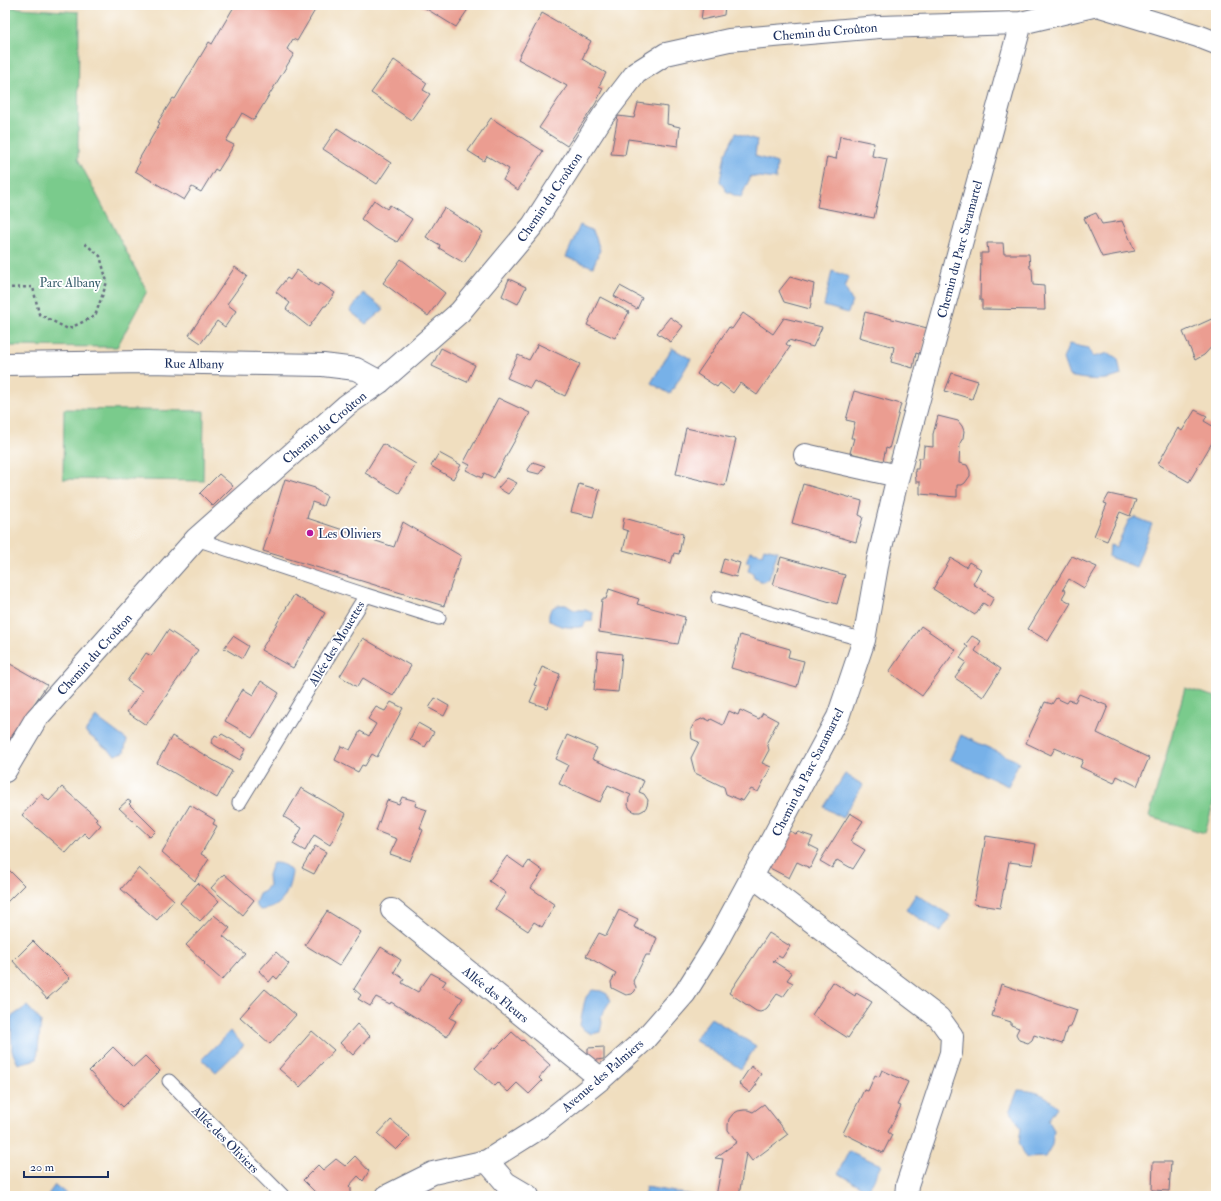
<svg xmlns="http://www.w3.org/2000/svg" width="1221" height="1201" font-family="'IM FELL Double Pica',serif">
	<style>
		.green { fill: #7acb8c; stroke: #4a7d75 }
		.water { fill: #77b1e8; stroke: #4970a3 }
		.building { fill: #eb9d91 }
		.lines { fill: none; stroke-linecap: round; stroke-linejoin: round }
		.lane-casing { stroke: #666c80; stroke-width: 15 }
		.street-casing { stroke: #666c80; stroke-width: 24 }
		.path { stroke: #666c80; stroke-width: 2.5; stroke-dasharray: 3 3; stroke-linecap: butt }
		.lane { stroke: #fff; stroke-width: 13 }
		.street { stroke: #fff; stroke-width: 22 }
		.poi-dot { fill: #b5179e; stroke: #fff; stroke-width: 1.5 }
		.labels { text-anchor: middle; stroke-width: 3.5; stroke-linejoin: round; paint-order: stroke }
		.street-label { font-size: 13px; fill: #1b2f5e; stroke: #fff }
		.park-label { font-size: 13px; fill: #385e6c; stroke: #fff }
		.poi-label { font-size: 13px; fill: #1b2f5e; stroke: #fff; text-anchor: start }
	</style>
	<rect width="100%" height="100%" fill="#fff"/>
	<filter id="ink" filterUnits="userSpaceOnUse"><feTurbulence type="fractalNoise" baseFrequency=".025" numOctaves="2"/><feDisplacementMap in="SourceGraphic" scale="8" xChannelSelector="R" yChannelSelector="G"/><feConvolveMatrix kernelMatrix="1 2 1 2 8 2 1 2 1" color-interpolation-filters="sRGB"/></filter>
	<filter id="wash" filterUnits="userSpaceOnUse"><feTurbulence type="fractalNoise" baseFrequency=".012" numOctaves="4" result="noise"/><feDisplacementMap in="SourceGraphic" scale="16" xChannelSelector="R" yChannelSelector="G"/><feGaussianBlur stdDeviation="0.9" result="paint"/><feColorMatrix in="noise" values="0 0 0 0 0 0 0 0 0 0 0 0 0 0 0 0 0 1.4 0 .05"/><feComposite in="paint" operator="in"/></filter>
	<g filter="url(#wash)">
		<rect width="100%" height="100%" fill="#f0debf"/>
		<path class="green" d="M5,7l74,5 -1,147 69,132 -30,56 -112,-1z
			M64,409l140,2 -1,70 -140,-2z
			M1185,688l31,9v96l-11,40 -56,-16z"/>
		<path class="water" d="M736,133l21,7 -2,16 22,7 -1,16 -25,-3 -10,21 -5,-1 -10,-5 -6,-10 5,-27z
			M580,225l13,6 3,7 4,12 -7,17 -27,-10z
			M832,271l17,6 -4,11 7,13 -4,12 -24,-7z
			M363,293l21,16 -18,15 -16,-13z
			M1069,344l19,4 5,9 16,-4 9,6 3,16c-17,7 -34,5 -52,1l-6,-17z
			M672,348l19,11 -21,35 -19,-11z
			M1135,517l17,7 -16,43 -27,-10 1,-12 6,2 13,-27z
			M764,548l14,3 -9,28 -6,3 -9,-4 -1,-5 -5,-2 2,-8 -4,-1 4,-11 12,3z
			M559,605h7l8,5h11l8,3 -1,8 -7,1 -1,4c-10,3 -27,1 -35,-6 -1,-8 2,-13 10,-15z
			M96,717l31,23 -3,12 -9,3 -30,-23z
			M961,735l58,27 -11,24 -58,-27z
			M845,774l18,11 -21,33 -18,-11z
			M273,863c9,0 14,2 19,10 -4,20 -9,36 -32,37l-5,-6 4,-10 6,-3 4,-6 -1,-10 2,-6z
			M916,894l35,22 -11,16 -34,-22z
			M592,990l9,1 6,3 3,7 -9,15 1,7 -2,9 -8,2 -8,-4 -4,-5 4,-21 2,-7z
			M27,1006l14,15 -4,38 -19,5 -6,-13 -1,-34z
			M711,1018l45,28 -15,23 -47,-29z
			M230,1031l14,14 -28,27 -14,-13z
			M1018,1090c17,1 27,3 39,17l-9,13 6,10 -2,15 -7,12 -19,1 -7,-16 2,-14 -11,-18z
			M849,1151l32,14 -13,26 -30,-18z
			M55,1185l14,11h-22z
			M646,1187l52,9h-54z"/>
		<g id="blocks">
			<path class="building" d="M235,5h83l-21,36 -4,-2 -6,10 7,5 -40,66 -12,-7 -16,28 8,4 -16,26 -3,-2 -14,23 -9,-5 -8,13 -49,-29 5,-9 -2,-1 22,-38 -2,-1 15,-24 2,1 34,-57 3,2z
				M420,5h51l-15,22z
				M703,5h22l-1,10 -23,5z
				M542,13l49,28 -9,18 24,14 -7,13 4,2 -7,15 -29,43 -28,-18 28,-42 -49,-27z
				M394,60l33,23 -4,7 7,4 -19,26 -40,-27z
				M638,103l30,4 -1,17 13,3 -2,19 -50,-7 -3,16 -14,-1 7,-38 16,2z
				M491,118l52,33 -25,39 -15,-10 6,-11 -22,-13 -3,5 -16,-10z
				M337,128l54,35 -14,21 -54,-35z
				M840,136l34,7 -2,13 15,3 -13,59 -57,-11 10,-50 9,2z
				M374,200l13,9 3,-4 22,14 -15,23 -23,-13 -13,-10z
				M444,208l39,24 -19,31 -25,-15 1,-3 -14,-8z
				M1096,213l6,11 20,-3 13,30 -33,6 -18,-39z
				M987,243h16l1,11h25l1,14 2,1 1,16 11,1 1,24 -63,-1v-9h-2l1,-47h7z
				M401,259l44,34 -17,23 -45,-33z
				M235,267l12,9 -20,28 9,7 -11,16 -8,-6 -16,22 -12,-8z
				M297,270l21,16 2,-3 15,10 -9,13h-2l-15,21 -23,-18 4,-6 -14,-11 11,-14 3,2z
				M790,277l24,7 -4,25 -26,-7 -5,-11z
				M509,279l17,8 -8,17 -16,-8z
				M620,286l22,12 -5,11 -23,-13z
				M600,297l29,15 -14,26 -28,-13z
				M865,312l62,16 -5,27 -6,-2 -3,15 -22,-6 3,-15 -35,-10z
				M743,313l30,21 11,-16 38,9 -9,20 -24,-7 -3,4 4,3 -33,48 -17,-12 -7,10 -13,-10 -3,4 -20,-13 32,-47 3,2z
				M670,317l13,9 -12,16 -14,-9z
				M1216,317v25l-12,13 -9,5 -12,-28z
				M538,344l42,20 -15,32 -31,-15 -4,7 -23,-10 11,-23 11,5z
				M441,348l34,17 -8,17 -35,-16z
				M952,373l26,8 -6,18 -27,-8z
				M854,391l47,13 -12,45 -3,-1 -3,13 -33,-8 4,-15h-3l4,-16 -9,-2z
				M498,398l32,15 -36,65 -10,-5 -2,5 -16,-8 4,-5 -6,-3z
				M1195,410l12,6 -3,5 12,7v8l-27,46 -31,-18 20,-36 4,3z
				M938,416l20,5 4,5 2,5 -1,7 -3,5 -1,20 8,2 3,6v5l-5,7 -3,2h-5v12l-37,-3v-12h-4l-1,-13h3l1,-11h4l1,-12 9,1v-13z
				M686,428l50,11 -11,47 -49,-12z
				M383,444l33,20 -17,29 -34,-20z
				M439,453l22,12 -8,14 -22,-13z
				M533,462l12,4 -6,8 -12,-3z
				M219,474l14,12 -20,20 -13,-13z
				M507,478l10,5 -9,11 -10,-6z
				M285,479l30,9 1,2 11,6 -4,10 -11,-4 -5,16 87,29 9,-25 58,34 -17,50 -181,-55z
				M579,484l21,6 -7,27 -22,-5z
				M803,484l59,17 -3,14 4,2 -7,25 -64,-19z
				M1109,494l27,6 -6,16 -10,-4 -13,29 -13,-5 13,-32 -3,-1z
				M624,518l59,16 -4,20 -5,-1 -3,10 -48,-13 5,-19 -6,-2z
				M1072,556l25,11 -13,21 -15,-9 -6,10 3,2 -4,7 9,5 -23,38 -20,-12z
				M781,557l64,18 -8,29 -64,-19z
				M724,558l16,5 -4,14 -16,-5z
				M951,558l15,9 3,-5 12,7 -8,15 21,13 -5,10 -6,-4 -8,12 -42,-26z
				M609,589l30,10 -2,5 48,13 -7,27 -79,-12 3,-33h4z
				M294,595l31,18 -32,55 -32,-18z
				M921,626l35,24 -34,46 -33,-24z
				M168,630l30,20 -52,75 -19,-13 15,-21 -15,-10 19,-28 5,3z
				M740,635l50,14 -2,8 16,4 -7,26 -66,-19z
				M233,636l16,10 -7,13 -18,-11z
				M972,636l9,5 -6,10 26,18 -18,28 -28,-19 11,-16 -6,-4 8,-11 -3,-2z
				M363,638l48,28 -18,30 -30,-18 -6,9 -17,-11z
				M598,651l24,3 -2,22 -2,16 -24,-2z
				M5,661l42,24 -38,55 -4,-2z
				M542,667l18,7 -13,34 -17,-6 7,-16 -3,-1z
				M261,681l18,12 -26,44 -28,-16 18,-32 10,6z
				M1079,694l29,12 -11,27 52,25 -12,28 -20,-10 -3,7 -34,-16 3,-7 -28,-12 -4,7 -25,-12 19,-41 7,2 4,-6 11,5 2,-3 6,2z
				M435,698l14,8 -5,10 -15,-8z
				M391,702l12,6 -26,49 -5,-3 -7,12 -3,-1 -4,7 -23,-12 6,-14 9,4 10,-19 9,5 7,-12 -8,-5 8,-12 9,4z
				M740,710l19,9 4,-6 15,8 -11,21 2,8 -7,13 9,4 -13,25 -7,-3 -8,12 -17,-7 -2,-7 -29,-14 -4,-15 8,-16 -7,-3 -1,-10 4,-7 9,-4 6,3 1,-2 12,6 6,-14 9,4z
				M418,723l16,9 -9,15 -15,-8z
				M222,734l24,14 -6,12 -29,-17 4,-8 4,2z
				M567,735l30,13 -5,11 52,22 -5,11 5,2 4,6 -1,6 -3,4 -4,2h-5l-5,-3 -2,-4 1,-7 2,-3 -23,-10 -8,17 -41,-18 9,-19 -12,-6z
				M172,736l60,35 -15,27 -60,-35z
				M62,787l35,31 -2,2 6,5 -12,13 -5,-5 -18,20 -44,-38 19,-21 8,7z
				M301,788l45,26 -16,31 -16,-10 -9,16 -12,-7 9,-16 -18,-11z
				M402,797l14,4 -1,5 12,4 -7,18 3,2 -13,31 -20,-7 7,-15 -21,-8 11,-31 12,4z
				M128,800l3,2 -2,2 27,27 -6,6 -31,-29z
				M190,805l25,15 -2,4 4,2 -16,28 8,5 -14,22 -33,-29z
				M850,813l13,8 -13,20 15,9 -12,19 -16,-9 -5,8 -12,-7z
				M786,829l10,5 2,-2 15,5 -4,8 10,5 -9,18 -13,-6 -8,16 -21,-11z
				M986,836l50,8 -4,21 -23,-3 -9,46 -26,-4z
				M315,846l11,6 -12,22 -12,-6z
				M507,856l17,12 5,-7 14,10 -12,17 24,17 -13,22 -8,-5 -6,9 -33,-22 11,-16 -17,-12z
				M6,867l18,18 -19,19v-36z
				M139,868l35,32 -17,20 -36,-31z
				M224,874l30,26 -12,15 -31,-27z
				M198,883l21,18 -19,20 -20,-18z
				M619,910l19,9 -4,8 23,11 -7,17h-4l-13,26 3,6 -1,4 -3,3 -6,1 -14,-7 -1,-6 5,-9 -30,-17 13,-23 7,3z
				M327,911l34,21 -22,34 -34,-21z
				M214,915l16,13 -7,8 22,18 -23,26 -18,-16 1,-1 -19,-18z
				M769,933l21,13 -8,12 -4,-2 -5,5 19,12 -5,7 6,3 -10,14 -6,-3 -10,14 -4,3 -3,1 -4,-1 -27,-18z
				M33,941l37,37 -23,21 -34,-38z
				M381,947l20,13 -7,12 10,7 -2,4 16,9 13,-19 15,8 -4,6 21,11 -13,20 6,3 -9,16 -56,-35 -1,2 -14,-7 -6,9 -12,-7 3,-4 -7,-6z
				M276,952l13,12 -12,15 -3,-3 -5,6 -10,-11z
				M833,982l22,14 1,-3 16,9 -24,36 -36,-23z
				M1001,984l76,26 -6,17 -4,1 -5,16 -28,-9 -2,5 -4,3 -9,-3 -3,-6 3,-6 -8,-3v-3l-19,-6z
				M265,989l31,26 -26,29 -30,-27z
				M357,1024l13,12 -17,19 -13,-12z
				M312,1031l22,19 -34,37 -21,-18z
				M512,1032l10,9 1,-1 27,25 -11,13 3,3 -13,13 -12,-11 -9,9 -10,-9 -3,3 -20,-18 18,-20 2,1z
				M113,1047l20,20 12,-11 15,15 -37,36 -34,-36z
				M604,1047v12l-16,2v-13z
				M751,1066l10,8 -6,9 2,1 -6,8 -1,1 -11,-9z
				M882,1070l26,12 -11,23 4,1 -13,26 4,3 -9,18 -40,-20 21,-43 4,1 7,-16 4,2z
				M764,1104l24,30 -36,27 -6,-8 -7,43 -5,-1v1h-18l7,-37 -8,-1 22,-16 -9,-12v-5l1,-6 4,-5 5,-3 6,-1h4l5,2z
				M391,1120l19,16 -14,14 -18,-16z
				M355,1156l14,15 -6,10 -5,-5 -9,10 2,2v8h-32l-16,-16 15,-15 5,5 13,-11 9,7z
				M1153,1162h18l-2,29 -17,-1z
				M432,1191l4,5h-17l4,-2z"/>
		</g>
	</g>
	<g filter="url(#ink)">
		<use href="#blocks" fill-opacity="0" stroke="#666c80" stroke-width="1"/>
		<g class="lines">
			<g class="lane-casing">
				<path id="lane" d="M196,539l170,56 -127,208
					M366,595l73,23
					M718,598l146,42
					M169,1081l114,115"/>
			</g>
			<g class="street-casing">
				<path id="street" d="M5,364l141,-2 177,3 33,4 24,13
					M805,455l93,21
					M5,771l31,-52 160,-180 151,-134 33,-23 80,-70 73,-87 70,-109 33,-43 30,-19 63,-14 150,-13 142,-4 76,-18 101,31 18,7
					M751,877l13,8 175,133 13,18 -1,17 -44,132 -1,11
					M392,910l209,169
					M487,1161l19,22 22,13
					M387,1196l46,-23 54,-12 54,-34 60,-48 43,-39 41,-47 29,-46 124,-230 26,-77 14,-80 20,-84 123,-453"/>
			</g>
			<path class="path" d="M5,288l28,-1 6,27 29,15 27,-13 12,-34 -7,-26 -16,-13"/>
			<use href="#lane" class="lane"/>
			<use href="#street" class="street"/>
		</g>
	</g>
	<circle class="poi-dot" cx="310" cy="533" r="4"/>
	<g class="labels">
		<g class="street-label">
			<text transform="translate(825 31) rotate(-5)" y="5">Chemin du Croûton</text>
			<text transform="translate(549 197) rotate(-56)" y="5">Chemin du Croûton</text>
			<text transform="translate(959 249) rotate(-75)" y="5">Chemin du Parc Saramartel</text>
			<text transform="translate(194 363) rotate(1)" y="5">Rue Albany</text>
			<text transform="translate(324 427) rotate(-40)" y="5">Chemin du Croûton</text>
			<text transform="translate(336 643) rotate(-59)" y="5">Allée des Mouettes</text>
			<text transform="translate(94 654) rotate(-48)" y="5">Chemin du Croûton</text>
			<text transform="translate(807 772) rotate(-63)" y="5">Chemin du Parc Saramartel</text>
			<text transform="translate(496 994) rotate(39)" y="5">Allée des Fleurs</text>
			<text transform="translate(602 1075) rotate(-41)" y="5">Avenue des Palmiers</text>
			<text transform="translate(226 1139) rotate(45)" y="5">Allée des Oliviers</text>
		</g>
		<g class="park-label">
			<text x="70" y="287">Parc Albany</text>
		</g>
		<g class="poi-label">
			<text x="318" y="538">Les Oliviers</text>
		</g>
	</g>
	<rect width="1221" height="1201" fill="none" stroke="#fff" stroke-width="20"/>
	<path d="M24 1171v6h84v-6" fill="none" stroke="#1b2f5e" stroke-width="2"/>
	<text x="30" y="1171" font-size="12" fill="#1b2f5e" stroke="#ffffff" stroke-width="3" paint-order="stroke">20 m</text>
</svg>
